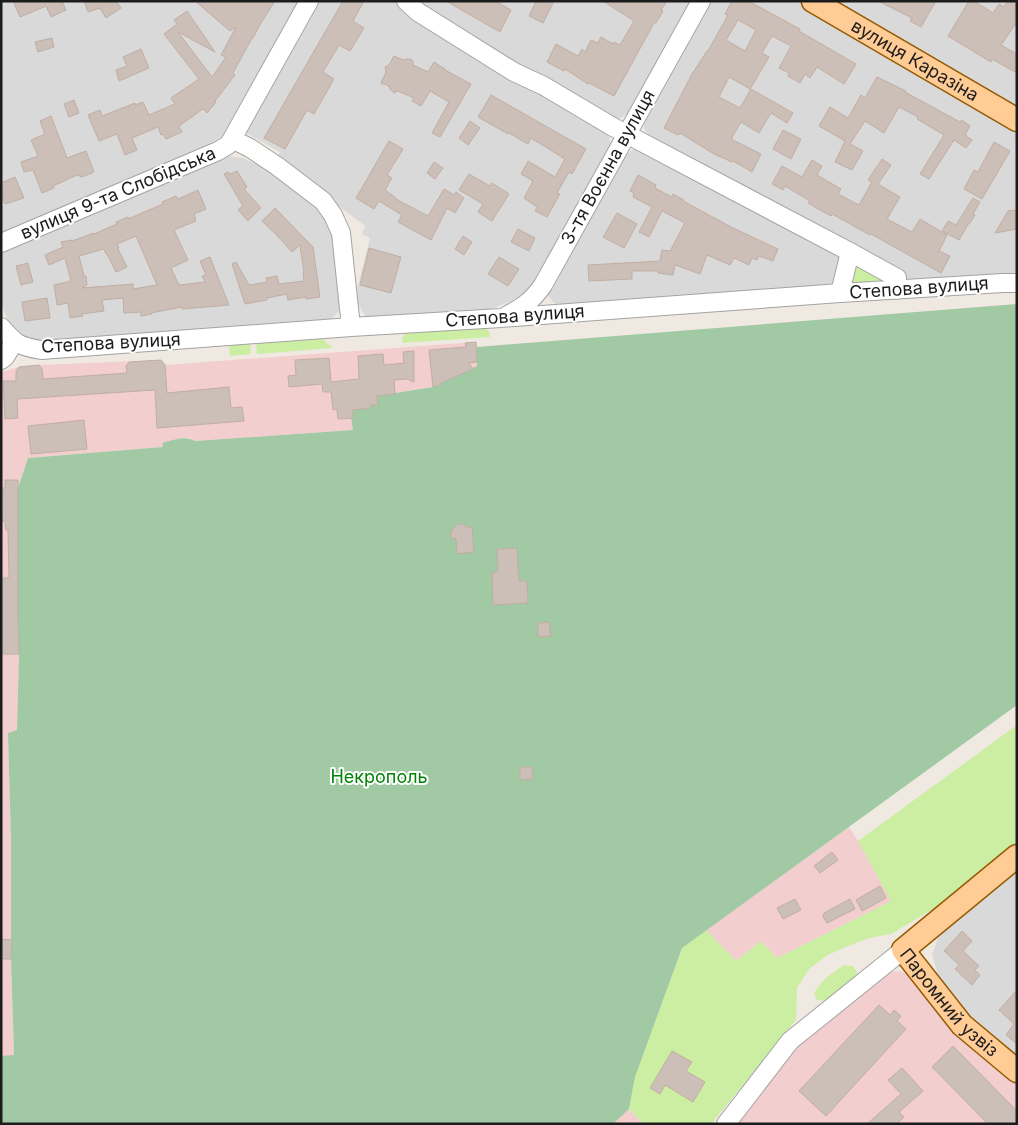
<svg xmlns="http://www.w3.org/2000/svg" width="1018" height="1125" font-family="Inter,sans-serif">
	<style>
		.residential { fill: #dad9d9 }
		.commercial { fill: #f2cecf }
		.grass { fill: #cbeea2 }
		.cemetery { fill: #a0c9a4 }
		.building { fill: #cbbfb7; stroke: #c1aea2; fill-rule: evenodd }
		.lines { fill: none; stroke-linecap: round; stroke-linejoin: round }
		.minor-casing { stroke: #a3a3a3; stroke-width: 20 }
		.major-casing { stroke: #955b00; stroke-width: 25 }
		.minor { stroke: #fff; stroke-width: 18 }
		.major { stroke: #ffcc96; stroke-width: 22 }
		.labels { text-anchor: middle; stroke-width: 4; stroke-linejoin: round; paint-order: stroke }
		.street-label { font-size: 18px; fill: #1c1c1c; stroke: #fff }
		.park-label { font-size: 18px; fill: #028206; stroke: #fff }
	</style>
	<rect width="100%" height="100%" fill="#efe9e1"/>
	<path class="residential" d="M1,1h301l-62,110 -18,25 -20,13 -201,83z
		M318,1h80l210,131 3,13 -72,131 -12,15 -16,10 -20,8 -125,9 -11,-20 15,-60 -8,-4 3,-8 -89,-68 4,-6 -37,-21z
		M413,1h280l-65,112 -9,6h-11z
		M710,1h87l218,126 2,1v149l-105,6 -261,-143 -6,-10 -2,-9z
		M829,1h188v111z
		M641,147l190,103 9,9 -5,25 -7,5 -267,18 -7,-4 -7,-9 76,-137 9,-7z
		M228,156l15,2 36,17 34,26 21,32 9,73 -13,15 -290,21 -20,-8 -11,-10 -8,-22v-50l218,-94z
		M1017,865v199l-51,-44 -26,-38 -8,-28 10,-25z"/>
	<path class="commercial" d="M476,342l2,24 -37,17v2l-8,2 -44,7 -11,11 -27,14 2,11 -158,11 -5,-3 -28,5 1,4 -135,11 -10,30v128l1,38 -2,77 -9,2 3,108v118l3,97h-13v-684l18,-5 20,-2 122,-5 4,5z
		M849,827l9,14 34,60 -115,57 -16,-17 -25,20 -30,-31z
		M901,971l18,11 98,95v47h-279l59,-77 57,-49 35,-26z
		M629,1109l15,15h-31z"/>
	<path class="grass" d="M854,260l35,21 -7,2 -31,2z
		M486,328l3,4 1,5 -87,6 -1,-5 5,-6z
		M323,338l5,7h3l1,3 -75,6 -1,-11z
		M250,344l1,10 -21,2 -1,-11z
		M1017,725v122l-62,49 -64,38 -22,4 -26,10 -15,7 -19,14 -12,19 -1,32 -85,104h-67l-15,-15 6,-32 47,-129 24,-18 30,31 25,-20 16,17 114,-57 -33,-60z
		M844,965l9,1 4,6v7l-30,22 -10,-1 -3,-6c7,-14 18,-21 30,-29z"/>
	<path class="cemetery" d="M1017,304v401l-335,243 -47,129 -6,32 -16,15h-612v-68l13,-1 -3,-96v-118l-3,-108 9,-3 2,-76 -1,-38v-128l10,-30 135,-11 -1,-4c11,-3 23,-8 33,-2l158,-11 -2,-12h2l-1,-9 19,-1v-3h6l-2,-22 14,11 44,-7 8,-2v-2l36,-17v-19z"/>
	<path class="building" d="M13,1h49l4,9 -15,7 -5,-11 -26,11z
		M84,1h32l5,7 -15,10 -6,-10 -12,4z
		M195,1h80l-14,22 -8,15h-1l-19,35 2,2 -20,26 1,1 -9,11 -4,-4 -24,17 3,6 -16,7 -3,-5 -2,1 -3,-8 -26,11 5,12 -12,5 -8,-21 -18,7 -11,-26 12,-5 2,6 33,-13v2l8,-3 6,13 26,-11 -4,-6 28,-19 -35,-45 13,-10 -3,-4 13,-9 28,41 -37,-20 34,45 14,-20 -5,-2 15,-28 -6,4z
		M343,1h21l-11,20 11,7 -14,23 -11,-6 -16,27 11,7 -20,35 -7,-4 -22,39 -21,-11z
		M446,1h50l15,9 -11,22z
		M536,1h18l-11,22 -14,-7z
		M603,1h64l-6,9 2,1 -7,12h-2l-40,73 -25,-13 -1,1 -23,-15 -1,2 -17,-9 9,-18 22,12 4,-7 3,3 6,-12 7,3 3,-6 12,7 1,-2 6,3 14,-24z
		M732,1h16l52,28 -1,2 57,33 -12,20 -27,-17 -7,11 -5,-4 -5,9 -12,-7 1,-3 -10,-5 12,-22 -19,-10 -10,17 7,4 -19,32 -21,-12 -10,20 21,11 11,-19 42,24 -6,10 -16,-10 -12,20 -18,-11 -10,17 30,15 -9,18 -19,-11 -1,1 -18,-8 -34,-21 -2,2 -14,-7 28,-54 15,-23h1l20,-36 -3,-1zM738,20l18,10 -11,21 -19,-11z
		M878,1h58l-15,26 -11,-6 2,-3z
		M969,1h5l19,12 6,-9 5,3 4,-6h9v21l-16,23 16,9v19l-25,-14 -1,3 -43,-26z
		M52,38l2,9 -16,5 -3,-10z
		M141,49l8,19 -30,13 -3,-11 11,-4 -4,-9z
		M394,56l9,4 3,-1h4l3,2v4l15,7 6,-10 11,7v1l26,14 -31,53 -8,-4 17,-31 -19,-11 -9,15 -9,-5 2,-3 -16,-7 -4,2 -4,-4 -1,-3 -8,-3 5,-11 -1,-5 4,-2z
		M877,77l29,14 -1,1 55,30 2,-2 8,6 -5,9 7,5 -6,8 -12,-8 -25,39 -9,-5 24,-39 -27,-16 1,-2 -19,-10 -15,26 -19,-12 -15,23 13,7 -11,19 -17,-8 10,-21 -26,-15 11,-19 18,11 13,-23 4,3z
		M491,95l95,54 -14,25 -3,-2 -12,21 3,1 -13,23 -12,-6 2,-4 -13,-9 9,-17 -12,-7 7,-13 27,16 10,-18 -34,-21 -3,6 -19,-11 -1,1 -30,-17z
		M74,100l5,13 -10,4 -5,-13z
		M51,116l16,42 19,-7 8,21 -12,5 -5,-2 -24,11 1,2 -12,5 -9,-23 -9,2 -3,-10 17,-6 -7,-16 14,-6 -5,-13z
		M470,121l10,7 -12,17 -9,-7z
		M783,130l18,9 -10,20 -18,-10z
		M389,141l14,8 -16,26 5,3 -7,12 11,8v1l32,17 16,-27 10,6 2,-3 8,6 -9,15 -8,-5 -16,32 -33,-18 4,-7 -23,-14 -5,8 -18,-11z
		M994,142l16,9 -28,48 -18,-10 10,-19 4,2z
		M882,159l9,6 -13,19 22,13 -13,22 25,13 8,-13 27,16 -8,16 11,5 -9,17 -70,-39 -1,1 -38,-21 -1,2 -11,-6 -12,-7 2,-2 -25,-15 -2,4 -11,-6 10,-18 20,11 10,-17 10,6 -5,9 24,14 -3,5 21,11 13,-23 -4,-2z
		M434,162l9,6 -8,11 -8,-6z
		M237,171l10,16 -3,2 17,19 -13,13 -10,-11 5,-4 -19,-32 4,-2 2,2z
		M469,174l21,12 2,-3 17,11 -17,27 -14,-9 5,-8 -24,-14z
		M638,175l18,10 -1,3 17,9 1,-3 11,6 -1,1 50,27 45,21 -5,12 -14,-5 -2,4 -5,-2 -3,7 -15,-7 -4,7 -23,-10 -7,19 -25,-9 -2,10 -15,-2 1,-2h-27v8l-43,2 -1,-16 72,-4 2,-11 8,1 15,-28 -23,-12 -13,26 -10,-5 13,-25 -19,-10 1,-4 -4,-2z
		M15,177l9,21 -19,6 -4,-10v-11z
		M198,190l8,19 -12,5 2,7 -22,9 14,30 -17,8 8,17 26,-3 -3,-6 4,-1 -6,-14 10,-4 19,48 -47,4v-2l-31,6 1,1 -11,2v-4l-17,1 -1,-15 -21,2 2,11 -22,3 1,2 -13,2 -2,-15 -11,2 -3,-20 17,-4 -6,-23 -16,7 -4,-10 18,-8 -2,-5 11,-2v1l22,-8v1l23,-10 -1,-2 12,-5v2l35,-15 -1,-2 14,-6 2,3zM136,236l21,49 -24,4v-5l-51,4 5,-3 -1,-9h-2l-5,-20 25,-7 2,5h1l9,18 11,-5 -9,-18 1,-1 -2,-4z
		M973,198l7,4 -7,12 2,1 -5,8h-1l-10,17 -17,-9 6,-10 8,4z
		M275,208l38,39 7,50 -14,2v-2l-18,3 -1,-6 -20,4v2l-22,4 -13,-40 4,-2 13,23 18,-3 -1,-4 11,-2 2,8 25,-3 -1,-8h1l-4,-28 -8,7 -20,-22h-1l-9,-9z
		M1017,210v19l-22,4 13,-22z
		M617,213l20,11 -13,24 -21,-11z
		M518,229l17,9 -6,13 -18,-9z
		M463,236l9,6 -8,13 -9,-6z
		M369,248l32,9 -10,36 -31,-8z
		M499,257l20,12 -11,17 -20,-12z
		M28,263l5,19 -12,3 -5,-19z
		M47,298l3,20 -25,3 -3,-19z
		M476,342l1,20 -8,1 4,6 -32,14v2l-8,2 -4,-37 37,-3 -1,-4z
		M414,351v31l-7,-3 -13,1 1,14 -18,2 1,9h-7v3l-19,2 1,8 -15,1 -1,-10 -4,1 -2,-18h-8l-1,-8 -33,3 -1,-11 8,-1 -1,-15 34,-2 2,24 28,-3 -1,-23 25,-2 1,11 20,-2 -1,-11z
		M161,360l4,5 2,28 62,-6 2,21 11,-1 2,14 -87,7 -2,-38 -138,9 1,19 -13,1 -2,-38h13v-10l3,-4 20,-2 3,4 1,10 84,-6 -1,-7 3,-4z
		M84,420l3,29 -56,5 -3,-28z
		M5,480h13v136l1,38h-18v-76h8l-1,-48h-2l-1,-9h-3l-1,-33h4z
		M458,524h7l1,3h6l2,25 -17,2 -1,-16 -5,1v-8z
		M517,548l2,33h8l1,22 -35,2 -1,-33h6l-1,-23z
		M549,622l2,14 -13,1v-14z
		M520,767h12l1,12 -13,1z
		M832,852l6,8 -18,13 -6,-7z
		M880,886l6,12 -24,13 -6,-11z
		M795,899l6,11 -18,9 -6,-11z
		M850,899l5,10 -28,14 -4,-6 1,-4z
		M962,931l10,10 -9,10 16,15 -4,4 5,5 -8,10 -17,-16 4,-4 -15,-14z
		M1,939l11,1 -1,19h-10z
		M1017,990v54l-11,-9 8,-11 -15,-14z
		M879,1005l11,10 4,-5 7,6 -4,5 9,8 -80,87 -27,-25z
		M953,1046l64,65v13h-29l-56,-57z
		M672,1051l20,11 -6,9 19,11 -12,20 -28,-17 -5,9 -10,-6z
		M902,1068l21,23 -24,21 5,5 -7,7h-30l34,-30 -13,-14z"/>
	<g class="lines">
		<g class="minor-casing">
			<path id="minor" d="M406,1l12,11 96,60 30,14 69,41 237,125 47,26v12
				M232,139l18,9 27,18 46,35 10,14 8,18 10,94
				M1,243l217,-92 10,-6 4,-6 77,-138
				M840,293l10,-41
				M506,316c17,-9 26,-15 37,-31l158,-284
				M1,327c15,17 17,19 40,23l310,-23 150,-9 339,-25 163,-10h14
				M1,360l4,-3 9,-15
				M726,1124l64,-83 113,-91"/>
		</g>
		<g class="major-casing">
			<g id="major">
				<path id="s1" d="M813,1l204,119"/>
				<path id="s2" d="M1017,856l-114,94 59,75 55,46"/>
			</g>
		</g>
		<use href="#minor" class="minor"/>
		<use href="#major" class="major"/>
	</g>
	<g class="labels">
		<g class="street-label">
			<text dy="6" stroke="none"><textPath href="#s1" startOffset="118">вулиця Каразіна</textPath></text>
			<text transform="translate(608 167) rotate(-61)" y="6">3-тя Воєнна вулиця</text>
			<text transform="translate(118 193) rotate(-23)" y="6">вулиця 9-та Слобідська</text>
			<text transform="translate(919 288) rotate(-4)" y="6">Степова вулиця</text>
			<text transform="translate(515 316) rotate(-4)" y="6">Степова вулиця</text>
			<text transform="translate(111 343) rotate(-3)" y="6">Степова вулиця</text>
			<text dy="6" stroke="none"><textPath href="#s2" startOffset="218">Паромний узвіз</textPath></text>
		</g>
		<g class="park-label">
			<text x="379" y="783">Некрополь</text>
		</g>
	</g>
	<rect width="1018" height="1125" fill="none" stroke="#1c1c1c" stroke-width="5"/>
</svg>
